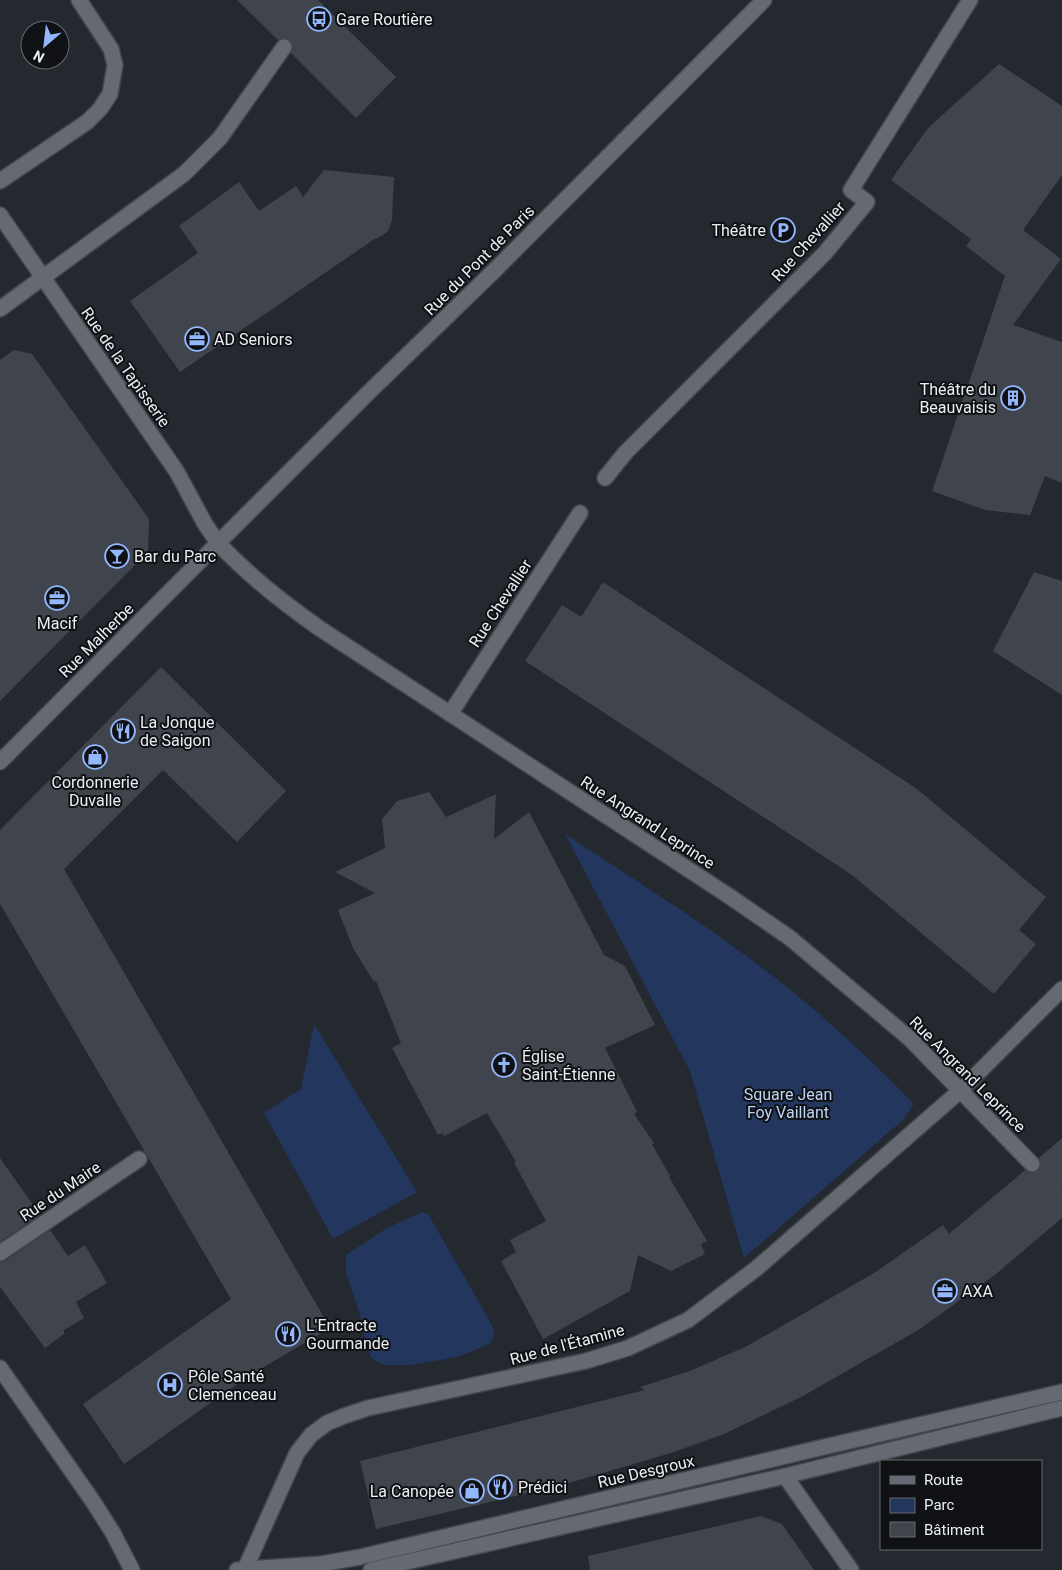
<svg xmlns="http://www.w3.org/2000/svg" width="1062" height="1570" font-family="Roboto,sans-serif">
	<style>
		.green { fill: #22365e }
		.building { fill: #40454d }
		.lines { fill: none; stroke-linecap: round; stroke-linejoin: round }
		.street-tunnel { stroke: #42464c; stroke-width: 15; stroke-dasharray: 15 8; stroke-linecap: butt }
		.lane-casing { stroke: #42464c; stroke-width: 18 }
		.street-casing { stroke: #42464c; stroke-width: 18 }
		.secondary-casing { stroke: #42464c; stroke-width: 18 }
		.lane { stroke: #646972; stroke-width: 15 }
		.street { stroke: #646972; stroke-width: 15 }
		.secondary { stroke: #646972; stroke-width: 15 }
		.labels { text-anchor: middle; stroke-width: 4; stroke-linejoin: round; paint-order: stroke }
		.poi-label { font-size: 16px; fill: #ebeef3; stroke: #0f1114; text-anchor: start }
		.street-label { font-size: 16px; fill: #ebeef3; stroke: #0f1114 }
		.park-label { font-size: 16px; fill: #bfd3f7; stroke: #0f1114 }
	</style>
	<rect width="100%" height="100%" fill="#24282f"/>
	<path class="green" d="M565,834c59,39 119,76 176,118 61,44 121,98 173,152l-11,16 -159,138 -54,-187z
		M314,1024l103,168 -84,47 -69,-126 37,-24z
		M422,1212l6,2 55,95 11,21 -2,12 -16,8 -19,7 -46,8h-27l-13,-7 -6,-19 -6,-27 -13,-39v-18l41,-27z"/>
	<path class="building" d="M237,0h81l78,77 -40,41 -65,-65 2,-6 -3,-7 -6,-2 -6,2z
		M999,64l63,42v69l-39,55 38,29 -48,66 49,17v141l-17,-7 -15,39 -45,-5 -53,-19 73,-215 -39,-30 5,-7 -80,-59 37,-52z
		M324,170l70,7 -2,43 -4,11 -5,4 -10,5 -193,132 -50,-71 68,-48 -19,-27 60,-44 20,29 37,-25 7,11z
		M14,350l18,4 117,165 -1,33 -148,149v-341z
		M1034,572l28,9v114l-69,-44z
		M603,582l314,207 129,108 -27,33 17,14 -42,50 -142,-119 -327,-214 37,-56 19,12z
		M161,667l125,124 -49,51 -74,-72 -99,99 266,459 -80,47 -126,89 -41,-60 148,-105 -231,-395v-74z
		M429,792l17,25 50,-23 -2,45 35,-27 75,143 21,11 30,59 -50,23 32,64 -3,2 20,29 -2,1 18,32 -1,1 38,64 -6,3 4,10 -34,17 -33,-16 -8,36 -87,48 -42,-78 15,-9 -6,-12 36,-19 -32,-58 2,-1 -29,-49 -43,23 -2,-3 -4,2 -46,-87 9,-5 -25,-62 -2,1 -21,-34 -15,-38 37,-17 -40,-21 50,-24 -3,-29 15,-18z
		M1062,1138v80l-66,56 -76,55 -117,67 -79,38 -53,19 -109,32 -186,44 -16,-68 285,-71 -5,-3 50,-16 57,-25 127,-73 69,-48 6,9 76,-64 5,3 8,-2 3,-5 -2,-8z
		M0,1158l40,57 -40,27z
		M50,1230l18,26 17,-11 22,38 -31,19 8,16 -20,12v4l-19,14 -45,-61v-25l5,-1z
		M761,1516l21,8 32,46h-224l-2,-14z"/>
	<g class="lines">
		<path class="street-tunnel" d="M284,47l33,-47
			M1032,1164l30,31"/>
		<g class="lane-casing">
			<path id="lane" d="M0,181l87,-59 13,-13 10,-15 5,-29 -4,-16 -32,-49
				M245,1569l76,-5 39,-7 464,-110 238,-55"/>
		</g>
		<g class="street-casing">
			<path id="street" d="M0,309l184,-135 36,-36 64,-91
				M605,478l21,-26 199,-199 42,-51 -16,-12 119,-190
				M450,714l130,-201
				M0,762l218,-219c31,33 64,59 101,85l410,268 61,42 119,100 123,126
				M0,1253l139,-94
				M0,1368l94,135 19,30 19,37
				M785,1476l66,94
				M237,1570l8,-1 52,-116 14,-18 16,-12 17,-7 24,-8 218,-47 42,-13 60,-28 69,-52 204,-178 101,-101
				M371,1570l414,-94 277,-68"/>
		</g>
		<g class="secondary-casing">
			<path id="secondary" d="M0,215l177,257 28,52 13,19 149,-149 128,-124 269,-270"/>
		</g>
		<use href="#lane" class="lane"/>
		<use href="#street" class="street"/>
		<use href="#secondary" class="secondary"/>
	</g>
	<defs>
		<g id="bus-ring" transform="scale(1.25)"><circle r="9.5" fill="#0f1114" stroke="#92b7fd" stroke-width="1.5"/><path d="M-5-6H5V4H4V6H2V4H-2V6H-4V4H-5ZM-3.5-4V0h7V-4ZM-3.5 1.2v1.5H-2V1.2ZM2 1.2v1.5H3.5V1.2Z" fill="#92b7fd"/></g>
		<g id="parking-ring" transform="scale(1.25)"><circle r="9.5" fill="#0f1114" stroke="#92b7fd" stroke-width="1.5"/><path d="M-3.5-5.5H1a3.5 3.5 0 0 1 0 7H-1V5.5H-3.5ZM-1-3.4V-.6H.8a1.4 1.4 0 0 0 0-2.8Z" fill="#92b7fd"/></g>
		<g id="office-ring" transform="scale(1.25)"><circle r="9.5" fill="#0f1114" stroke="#92b7fd" stroke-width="1.5"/><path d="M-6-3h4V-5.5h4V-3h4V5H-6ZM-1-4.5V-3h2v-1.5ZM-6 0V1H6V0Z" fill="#92b7fd"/></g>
		<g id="building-ring" transform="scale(1.25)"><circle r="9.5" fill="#0f1114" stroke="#92b7fd" stroke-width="1.5"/><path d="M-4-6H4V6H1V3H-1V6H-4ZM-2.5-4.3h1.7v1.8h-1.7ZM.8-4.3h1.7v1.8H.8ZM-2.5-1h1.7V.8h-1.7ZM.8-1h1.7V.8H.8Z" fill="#92b7fd"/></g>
		<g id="bar-ring" transform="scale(1.25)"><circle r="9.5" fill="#0f1114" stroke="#92b7fd" stroke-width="1.5"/><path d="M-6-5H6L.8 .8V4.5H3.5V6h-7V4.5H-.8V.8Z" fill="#92b7fd"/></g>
		<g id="restaurant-ring" transform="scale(1.25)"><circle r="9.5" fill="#0f1114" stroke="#92b7fd" stroke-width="1.5"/><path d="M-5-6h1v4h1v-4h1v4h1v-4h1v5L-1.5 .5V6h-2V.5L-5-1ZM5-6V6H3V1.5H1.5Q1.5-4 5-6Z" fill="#92b7fd"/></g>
		<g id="shop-ring" transform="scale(1.25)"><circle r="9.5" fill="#0f1114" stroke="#92b7fd" stroke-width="1.5"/><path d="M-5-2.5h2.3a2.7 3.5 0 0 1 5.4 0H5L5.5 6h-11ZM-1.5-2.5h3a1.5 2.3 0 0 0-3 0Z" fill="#92b7fd"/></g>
		<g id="church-ring" transform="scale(1.25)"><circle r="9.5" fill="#0f1114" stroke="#92b7fd" stroke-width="1.5"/><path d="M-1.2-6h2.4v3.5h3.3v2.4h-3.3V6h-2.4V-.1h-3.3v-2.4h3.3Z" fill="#92b7fd"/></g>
		<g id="hospital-ring" transform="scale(1.25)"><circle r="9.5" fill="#0f1114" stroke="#92b7fd" stroke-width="1.5"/><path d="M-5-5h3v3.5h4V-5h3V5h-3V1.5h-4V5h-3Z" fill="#92b7fd"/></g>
	</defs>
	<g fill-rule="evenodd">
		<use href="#bus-ring" x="319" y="19"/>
		<use href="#parking-ring" x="783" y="230"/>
		<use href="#office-ring" x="197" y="339"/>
		<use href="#building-ring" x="1013" y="398"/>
		<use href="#bar-ring" x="117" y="556"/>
		<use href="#office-ring" x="57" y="598"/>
		<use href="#restaurant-ring" x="123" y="731"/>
		<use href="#shop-ring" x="95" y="757"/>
		<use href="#church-ring" x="504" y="1065"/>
		<use href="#office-ring" x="945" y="1291"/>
		<use href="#restaurant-ring" x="288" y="1334"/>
		<use href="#hospital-ring" x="170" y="1385"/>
		<use href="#restaurant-ring" x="500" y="1487"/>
		<use href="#shop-ring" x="472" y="1491"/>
	</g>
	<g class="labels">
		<g class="poi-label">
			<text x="336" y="25">Gare Routière</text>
			<text x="766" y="236" text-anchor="end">Théâtre</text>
			<text x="214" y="345">AD Seniors</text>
			<text x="996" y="395" text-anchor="end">Théâtre du<tspan x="996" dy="18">Beauvaisis</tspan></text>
			<text x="134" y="562">Bar du Parc</text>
			<text x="57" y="629" text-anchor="middle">Macif</text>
			<text x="140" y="728">La Jonque<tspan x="140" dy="18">de Saigon</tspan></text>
			<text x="95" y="788" text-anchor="middle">Cordonnerie<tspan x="95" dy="18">Duvalle</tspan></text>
			<text x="522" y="1062">Église<tspan x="522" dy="18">Saint-Étienne</tspan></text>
			<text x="962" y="1297">AXA</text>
			<text x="306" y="1331">L'Entracte<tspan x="306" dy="18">Gourmande</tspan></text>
			<text x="188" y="1382">Pôle Santé<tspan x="188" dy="18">Clemenceau</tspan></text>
			<text x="518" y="1493">Prédici</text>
			<text x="454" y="1497" text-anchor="end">La Canopée</text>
		</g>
		<g class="street-label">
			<text transform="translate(808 241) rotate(-48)" y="6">Rue Chevallier</text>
			<text transform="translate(479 260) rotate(-45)" y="6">Rue du Pont de Paris</text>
			<text transform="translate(126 367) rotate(55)" y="6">Rue de la Tapisserie</text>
			<text transform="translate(500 603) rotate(-57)" y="6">Rue Chevallier</text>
			<text transform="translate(96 640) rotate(-45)" y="6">Rue Malherbe</text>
			<text transform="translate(648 822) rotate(33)" y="6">Rue Angrand Leprince</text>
			<text transform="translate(968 1074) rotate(45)" y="6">Rue Angrand Leprince</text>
			<text transform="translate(60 1191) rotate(-34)" y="6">Rue du Maire</text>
			<text transform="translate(567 1344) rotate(-15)" y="6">Rue de l'Étamine</text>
			<text transform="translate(646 1471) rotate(-13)" y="6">Rue Desgroux</text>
		</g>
		<g class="park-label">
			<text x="788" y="1100">Square Jean<tspan x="788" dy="18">Foy Vaillant</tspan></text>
		</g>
	</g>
	<rect x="880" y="1460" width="162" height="90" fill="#0f1114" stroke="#67696d"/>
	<rect x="890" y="1476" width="25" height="8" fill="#646972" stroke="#67696d"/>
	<text x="924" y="1485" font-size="15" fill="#ebeef3">Route</text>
	<rect x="890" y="1498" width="25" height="15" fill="#22365e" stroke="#67696d"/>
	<text x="924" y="1510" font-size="15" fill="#ebeef3">Parc</text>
	<rect x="890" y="1522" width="25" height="15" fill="#40454d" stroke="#67696d"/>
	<text x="924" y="1535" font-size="15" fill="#ebeef3">Bâtiment</text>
	<g transform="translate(45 45) rotate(208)"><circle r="24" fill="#0f1114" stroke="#67696d"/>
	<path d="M0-4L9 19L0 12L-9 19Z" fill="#92b7fd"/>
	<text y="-8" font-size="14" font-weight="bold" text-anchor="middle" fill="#ebeef3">N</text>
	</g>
</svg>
